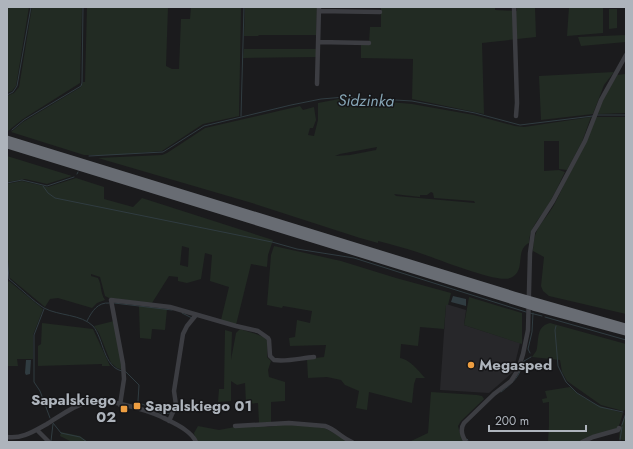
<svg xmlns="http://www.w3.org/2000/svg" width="633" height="449" font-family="Jost,sans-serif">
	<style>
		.built { fill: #27272a }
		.green { fill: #222b23; fill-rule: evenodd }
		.water { fill: #303c41 }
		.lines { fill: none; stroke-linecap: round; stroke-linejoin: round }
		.stream { stroke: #303c41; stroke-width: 1 }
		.minor { stroke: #3c3d42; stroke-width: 4.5 }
		.highway { stroke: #686c73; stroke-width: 7 }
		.poi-dot { fill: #ee9e41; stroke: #161618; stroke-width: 1.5 }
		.labels { text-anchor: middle; stroke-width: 3; stroke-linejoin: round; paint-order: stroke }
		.poi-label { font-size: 15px; font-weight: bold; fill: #aeb4bc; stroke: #161618; text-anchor: start }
		.water-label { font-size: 16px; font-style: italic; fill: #86a5b5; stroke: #161618 }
	</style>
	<rect width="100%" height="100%" fill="#1b1b1d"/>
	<path class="built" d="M446,304l20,6 -2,15 56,18 -7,29 -24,21 -49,-3z"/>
	<path class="green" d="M7,7h22l-13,79 -4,5 -5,2z
		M32,7h50l-2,76 -57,36 -15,12h-1v-35l7,-3 5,-6z
		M87,7h81l-2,59 6,3h7l2,-50h9l1,-12h50l-2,109 -36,8 -41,27 -46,4h-32l-73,-23 12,-10 58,-35 2,-5h2z
		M245,7h72l-1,28h-57l-1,1h-14z
		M381,7h114v3l22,1v-4h18l1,30 -54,6 2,71 -72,-15 1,-40 -52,-1v-15h8l1,-16h11z
		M569,7h34v26l-36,3z
		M609,9h8v19l-8,1z
		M626,35v7l-45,4 -3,-9z
		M244,49h72l1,8 -74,1z
		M614,72l-10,13 -11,29 -52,6 -2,-44z
		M626,72v41l-28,1 1,-7 18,-32 8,-1z
		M344,98l68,6 62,11 41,11 9,1 67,-10 -9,25 -15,28 -8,-1v-28h-15v30l15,-1 6,2c-5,9 -8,18 -13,26 -8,17 -22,26 -23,45 -15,7 -2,29 -19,35 -12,6 -77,-21 -93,-26 -13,-4 -26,-8 -39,-11v2l-18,-5 -108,-35 -154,-45 64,-3 5,-2 38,-25 95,-22 3,4 11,-3 2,13 -3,8h-3l-2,7 6,1 4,-16v-17zM377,147l-1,3 -26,5 -15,1 5,-2zM431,192l2,1 1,5 40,3 1,2 -79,-7 -2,-2 26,3v-2h7z
		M596,117h30v197l-77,-18 -6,-5 -2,-5 3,-29 -11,-6c1,-27 11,-27 22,-48 5,-9 9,-19 14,-28 10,-19 20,-37 27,-58z
		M7,156l65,20 -25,8 -22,-5 -18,3z
		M76,178l28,9v12l29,8 9,-9 131,42 -5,15 -1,12 -16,-3 -15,61 -15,-5 8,-33 -19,-6 2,-26 -7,-2 -4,26 -14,4 -9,-2v-4l-9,-1 -17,27 -43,-5 -4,-2 -5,-19 -9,-3v2l7,2c4,7 2,15 7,22l-8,3 -5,5 -34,-10 -8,1 -5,8 -35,-29 -3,-26v-68l15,-3 26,6zM182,246l7,2 -1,19 -8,-2z
		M274,246l67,15 55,17 55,15 -3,12h-2l-2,24 -24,-2 -2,19 -17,-2 -1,14c10,2 18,12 25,20h-9l-2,6 -2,19 -43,-11 -2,18 -11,-2 3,-17 -14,-6 -4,-5 -14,-3 -19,1 -1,-19 17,-2 2,-12 -36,1 -1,-8 6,-1 2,-17 13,3 2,-12 -29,-5 -1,2 -15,-3 4,-50z
		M9,281l34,28 -10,26v24h-16l1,7h-11v-83z
		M469,297l53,16v31l-58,-19z
		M139,306l28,3 -2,21 -13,-1 -1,10 -11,-1z
		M114,321l9,49 -6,-2 -6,-5 -12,-30 -5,-7z
		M42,323l51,6 17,37h-8v-2l-64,2v-20l3,-2z
		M550,323l76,21v65l-3,2 -22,-6 -34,-24 -5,-9 -2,-12 -28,-3c2,-3 5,-6 5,-9 2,-11 0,-22 13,-25z
		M240,329l16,5 10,4 2,6 -1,13 4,4 -3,9 1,7 16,5v19l-14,1v20l-12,1 -1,-20 -12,1 -1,-21 -8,2 -6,-4v20l-13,1 1,-13h5l1,-59 7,2 -1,28 5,-27z
		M570,387c15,14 33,21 53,26l-3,10 -3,6 -29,9 -10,4h-30l1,-17v-23l-6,1 -1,-4 5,-1 -2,-7z
		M431,392l46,3 5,1 2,3 -23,22 -3,5 2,8 5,8h-56l19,-9z
		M626,412v29l-7,-2 1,-11z
		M288,424l37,4 24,14h-153l-2,-9 4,-7 21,4 21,-4 19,-1 9,2z
		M61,432l19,4 8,6h-16l-12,-6z"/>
	<path class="water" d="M453,296l13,3v7l-15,-4z
		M26,360h5l-1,14 -4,1 -1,-2z"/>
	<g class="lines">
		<path class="stream" d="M7,95l6,-3 4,-6 14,-79
			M597,115h29
			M241,116l3,-109
			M12,130l12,-10 57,-34 1,-3 1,-76
			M89,156l74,-4 41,-26 87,-21 30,-6 24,-2 67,4 63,12 45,12 73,-9
			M77,174l1,-2
			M7,183l15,-3 25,6 27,-9
			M43,186l5,7 7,5 217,44 25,7 57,9 172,54
			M7,255l2,24c10,8 25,23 35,29 15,8 37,6 49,18 11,13 10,41 29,45
			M114,303l58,7
			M44,309l-10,26v47l6,9 10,27
			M182,313l10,5
			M530,313l12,3
			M545,317l81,23
			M87,321c5,-10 11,-19 22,-18
			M556,326l-1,4 3,36 8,16 11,11 23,14 23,5
			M530,353l-2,-4 4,-17 1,-19
			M125,371l14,14 -1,16 1,2 11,4 13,7 8,-1
			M501,392c14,-11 18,-15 23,-31l7,-4
			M53,423l8,10 19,4 7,5
			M622,425l4,-12
			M467,439l1,1
			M620,440l2,-13
			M51,441l2,-17"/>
		<path class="minor" d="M514,7l3,96 -1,13
			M319,11l61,1
			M318,42l51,1
			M317,84l2,-77
			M120,405l4,-26 -1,-15 -12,-64 59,7 66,19 22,5 10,7 1,2 1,16 4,4c13,2 27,-2 40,-3
			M169,421l7,-16 -2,-14 9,-57 4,-8 9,-11
			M235,426l54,-3 36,3c10,3 17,12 27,16
			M37,430l12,12
			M7,437c16,2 27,-6 40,-13 13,-8 26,-18 40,-22 16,-5 60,8 75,15 11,6 29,13 34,25
			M466,442c-4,-6 -6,-13 -2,-19l30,-29 17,-13 7,-11 5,-16 5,-24 2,-77 3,-21 20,-31 32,-60 16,-41 25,-45
			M582,442l11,-5 25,-7 1,-2"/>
		<path class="highway" d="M7,139l507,156 112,32
			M7,145l526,162 93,25"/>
	</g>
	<g class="poi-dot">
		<circle cx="471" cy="365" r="4"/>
		<rect x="133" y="402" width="8" height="8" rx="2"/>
		<rect x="120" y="405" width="8" height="8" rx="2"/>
	</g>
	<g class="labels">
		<g class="poi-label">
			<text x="479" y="370">Megasped</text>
			<text x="116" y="405" text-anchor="end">Sapalskiego<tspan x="116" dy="17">02</tspan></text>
			<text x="145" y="411">Sapalskiego 01</text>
		</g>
		<g class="water-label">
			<text transform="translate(366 100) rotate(1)" y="6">Sidzinka</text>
		</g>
	</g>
	<rect width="633" height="449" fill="none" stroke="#aeb4bc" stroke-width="16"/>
	<path d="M489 425v6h97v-6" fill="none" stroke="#aeb4bc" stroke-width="2"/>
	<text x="495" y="425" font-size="12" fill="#aeb4bc" stroke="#161618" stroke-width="3" paint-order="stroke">200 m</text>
</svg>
